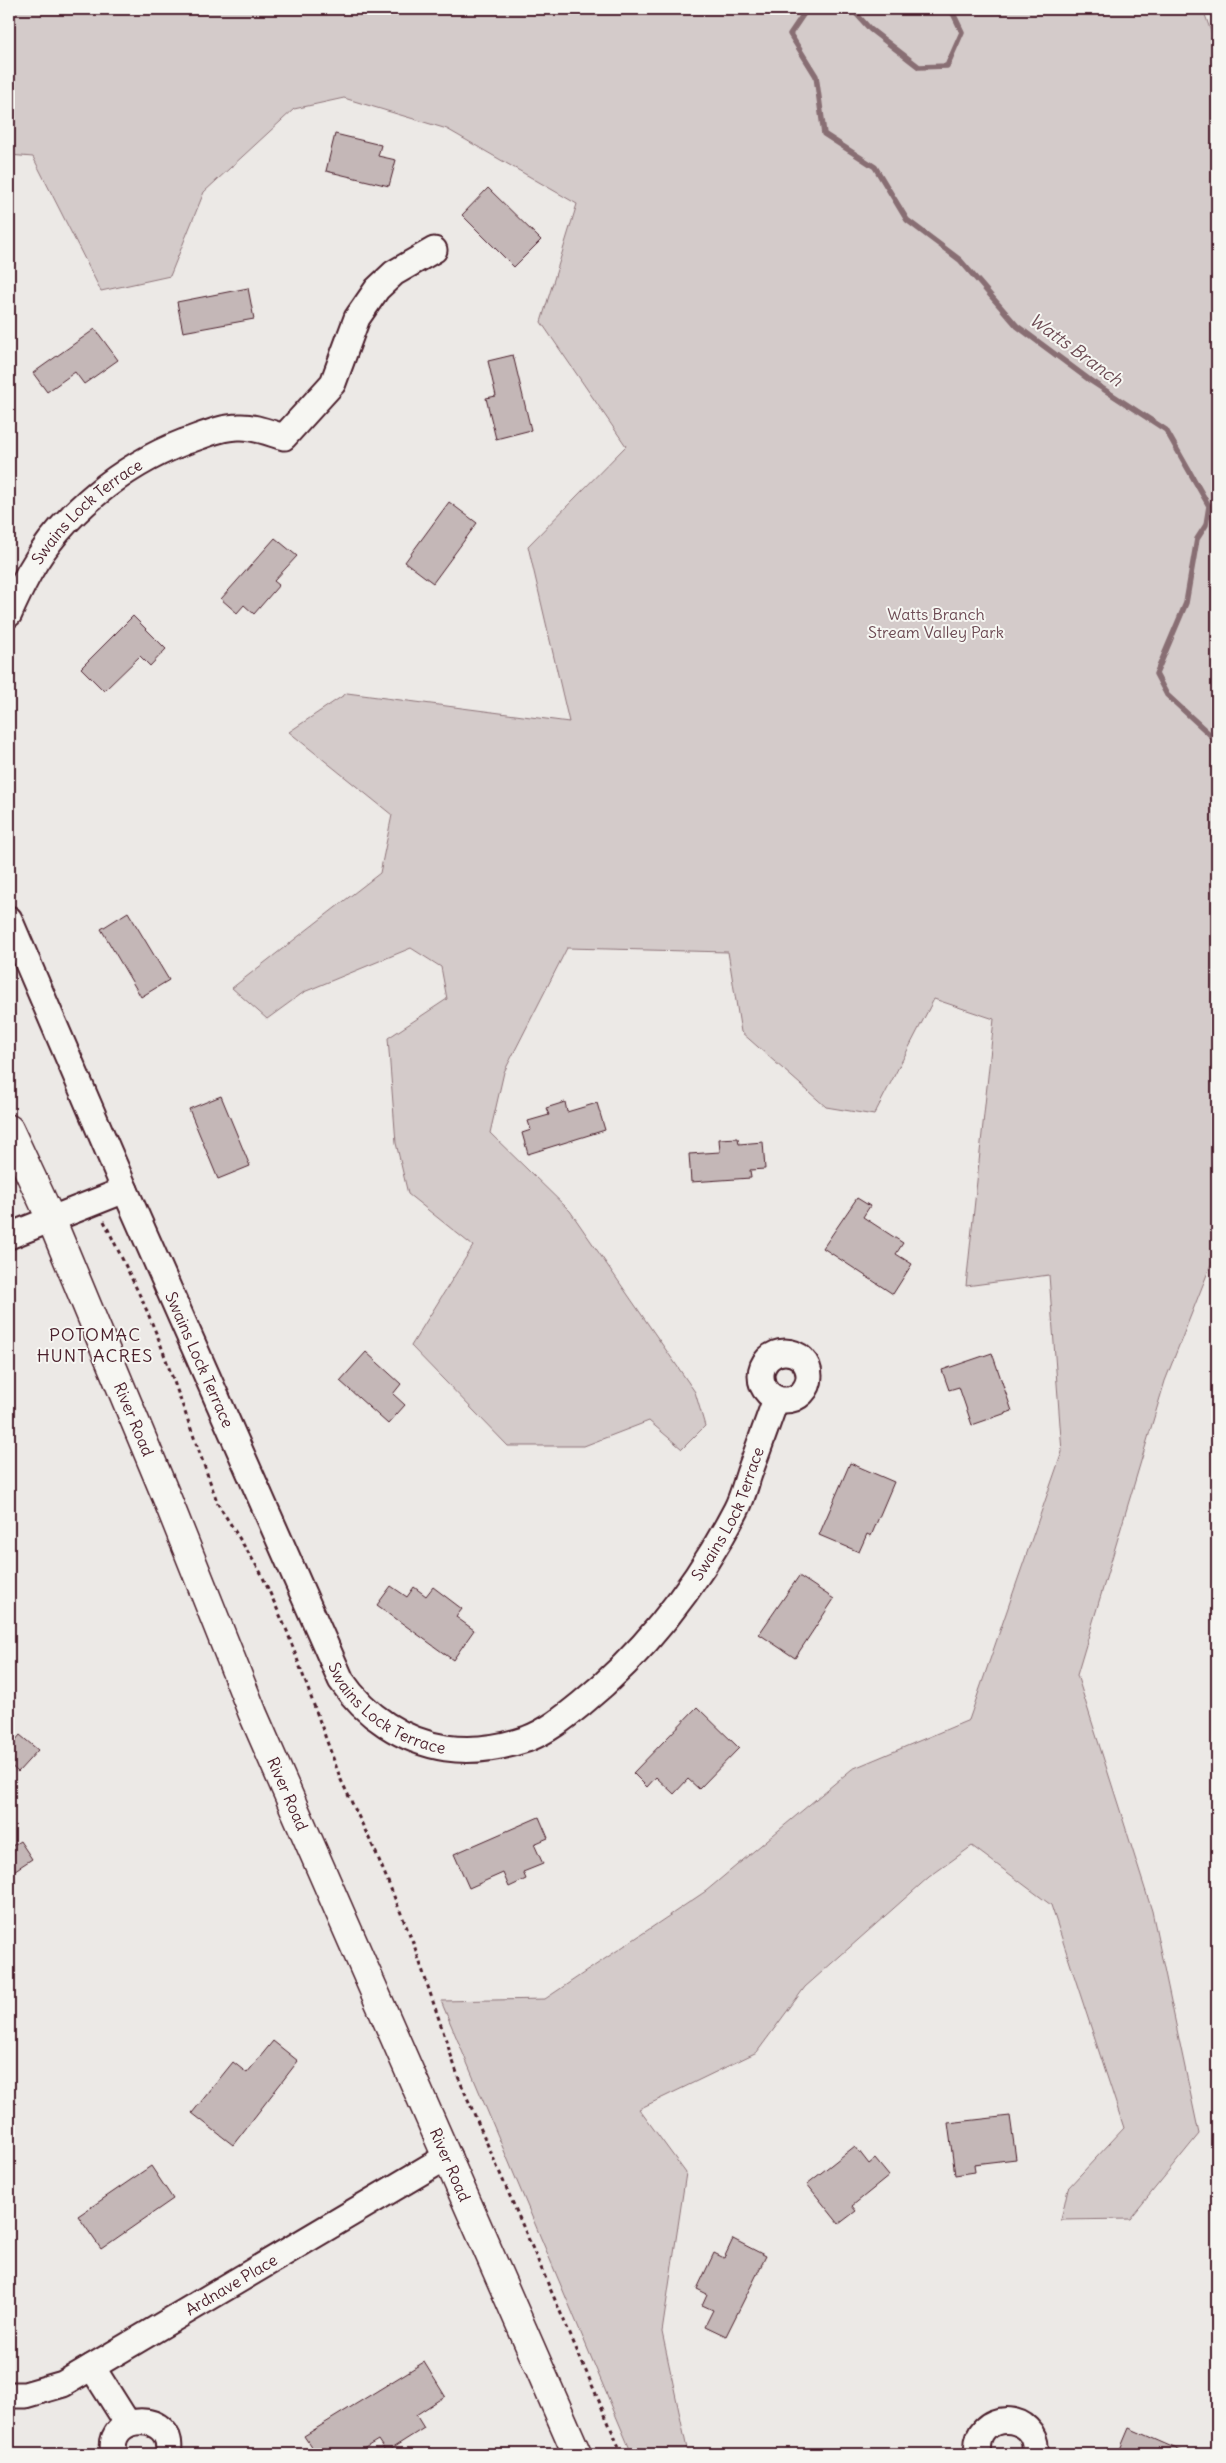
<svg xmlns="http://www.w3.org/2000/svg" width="1226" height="2463" font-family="Delius,sans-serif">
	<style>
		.green { fill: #d4cbca; stroke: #8f757a }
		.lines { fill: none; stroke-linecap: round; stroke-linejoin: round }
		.stream { stroke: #886e73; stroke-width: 5.5 }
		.building { fill: #c4b7b7; stroke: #4a1f2b }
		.minor-casing { stroke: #4a1f2b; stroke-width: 29 }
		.major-casing { stroke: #4a1f2b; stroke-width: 31 }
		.path { stroke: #4a1f2b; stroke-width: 3; stroke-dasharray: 4 4; stroke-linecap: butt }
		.minor { stroke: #f6f6f2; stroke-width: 25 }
		.major { stroke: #f6f6f2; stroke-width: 28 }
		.labels { text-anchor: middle; stroke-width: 4; stroke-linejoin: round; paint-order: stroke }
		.street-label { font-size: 16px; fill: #4a1f2b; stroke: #f6f6f2 }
		.park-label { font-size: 16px; fill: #6c4a53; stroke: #f6f6f2 }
		.water-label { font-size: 18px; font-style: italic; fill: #6e4d55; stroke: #f6f6f2 }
		.neighbourhood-label { font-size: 18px; letter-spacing: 1px; fill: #4a1f2b; stroke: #f6f6f2 }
	</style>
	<rect width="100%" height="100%" fill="#ece9e6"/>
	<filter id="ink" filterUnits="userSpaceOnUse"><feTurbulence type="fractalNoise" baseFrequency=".02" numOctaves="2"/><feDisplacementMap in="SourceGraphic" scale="10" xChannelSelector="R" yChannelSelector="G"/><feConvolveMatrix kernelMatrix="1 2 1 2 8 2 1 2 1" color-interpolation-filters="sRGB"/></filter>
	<g filter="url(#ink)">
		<path class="green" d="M9,9h1194l14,40v1200l-52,132 -88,294 75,236 47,223 -69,85 -69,1 7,-32 56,-60 -73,-223 -79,-59 -43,31 -124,110 -48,65 -118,57 47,64 -24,159 25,117 -1,5h-54l-191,-453 104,-2 161,-108 146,-122 117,-49 93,-268 -13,-177 -83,11 28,-267 -60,-20 -60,116 -48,-8 -85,-75 -13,-80 -161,-4 -63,124 -14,61 80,78 125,181 10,34 -23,23 -33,-28 -65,25h-76l-97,-100 62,-100 -65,-52 -12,-51 -8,-105 59,-39 -6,-32 -30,-19 -107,44 -37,27 -35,-31 148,-115 12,-58 -103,-83 58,-39 222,29 -41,-176 98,-100 -85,-124 36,-118 -130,-75 -103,-31 -50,11 -90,83 -34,84 -69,15 -68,-134 -24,-2z"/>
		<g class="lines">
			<path class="stream" d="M807,9l-17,25 26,42 8,58 51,33 32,53 53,40 57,66 74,55 75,49 43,76 -3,19 -9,14 -11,64 -30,71 11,21 50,46
				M852,9l18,20 49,38 28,-1 15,-34 -11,-23"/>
		</g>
		<path class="building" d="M335,134l46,11 -3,11 18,4 -7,26 -63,-15z
			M488,188l53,52 -27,27 -52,-52z
			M248,288l6,31 -71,13 -6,-30z
			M95,329l23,31 -34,24 -9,-12 -28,20 -14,-19z
			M513,355l18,75 -35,9 -10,-41 10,-2 -8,-35z
			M449,502l28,21 -44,60 -28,-21z
			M275,538l22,18 -23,25 5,4 -25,29 -10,-9 -7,8 -16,-14z
			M133,616l33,33 -16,17 -10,-10 -36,35 -23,-23z
			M128,912l41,68 -28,17 -40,-68z
			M221,1096l29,70 -32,13 -29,-70z
			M565,1102l2,10 30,-9 8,27 -77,24 -6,-21 9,-3 -3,-9 21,-6 -3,-7z
			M738,1138l1,6 24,-2 2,27 -15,1 1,8 -60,4 -2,-28 31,-2 -1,-13z
			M857,1198l13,8 -7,11 40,26 -7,11 16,10 -19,30 -70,-46z
			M366,1352l35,32 -8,10 12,11 -17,19 -48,-43z
			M992,1353l20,58 -40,14 -13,-38 -10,3 -7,-20z
			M850,1463l44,19 -23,54 -4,-2 -8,18 -40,-17z
			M799,1576l35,23 -39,59 -36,-24z
			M391,1586l16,11 7,-10 12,9 7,-9 29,22 -6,8 18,13 -21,30 -76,-55z
			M697,1707l42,41 -40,41 -11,-10 -14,15 -18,-17 -9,10 -14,-14z
			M20,1735l18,15 -20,22 -9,-8v-16z
			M539,1817l9,21 -14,6 9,20 -20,8 3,7 -17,8 -6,-14 -34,15 -15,-34z
			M20,1841l12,18 -23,15v-26z
			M273,2041l25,20 -65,84 -41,-32 41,-51 14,11z
			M1010,2116l6,43 -42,5 1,8 -20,3 -7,-52z
			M855,2146l14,18 6,-5 14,17 -37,30 4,5 -17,13 -32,-40z
			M151,2166l22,33 -72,50 -23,-33z
			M733,2239l33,17 -40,80 -21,-10 8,-16 -11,-5 5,-11 -10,-5 17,-36 10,5z
			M424,2362l21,34 -29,19 8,13 -38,24 -8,-12 -23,14h-39l-12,-18z
			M1129,2428l59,26h-70z"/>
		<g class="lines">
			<g class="minor-casing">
				<g id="minor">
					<path id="s1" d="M9,614c6,-14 13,-28 20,-41 33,-59 93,-107 155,-131 18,-6 36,-15 55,-15 14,-1 31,6 45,10l49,-54 24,-65 20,-29 17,-16 40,-23"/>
					<path id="s2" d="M9,919l116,271 216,490c24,36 62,61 105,68 28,4 54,0 81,-9 21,-8 38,-22 54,-35 65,-53 117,-121 155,-194 6,-11 9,-24 13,-36 9,-25 18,-50 27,-75"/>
					<path d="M9,1236l116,-46"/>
					<circle cx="785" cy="1376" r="24"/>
					<path d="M92,2367l36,57"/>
					<path id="s3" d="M9,2395h16l38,-11 385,-228"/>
					<path d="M114,2454c-9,-43 63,-43 54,0"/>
					<path d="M978,2454c-7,-44 62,-45 57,0"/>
				</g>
			</g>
			<g class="major-casing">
				<g id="major">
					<path id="s4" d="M9,1129l42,90 115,277 87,218 324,740"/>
				</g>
			</g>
			<path class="path" d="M104,1221l40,83 15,36 59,164 43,69 26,58 54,149 36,75 37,90 45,134 163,375"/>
			<use href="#minor" class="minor"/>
			<use href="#major" class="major"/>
		</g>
	</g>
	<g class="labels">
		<g class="street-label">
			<text dy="6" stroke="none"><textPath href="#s1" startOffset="131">Swains Lock Terrace</textPath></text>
			<text dy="6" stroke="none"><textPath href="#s2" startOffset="480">Swains Lock Terrace</textPath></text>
			<text dy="6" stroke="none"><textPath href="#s4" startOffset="316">River Road</textPath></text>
			<text dy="6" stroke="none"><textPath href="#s2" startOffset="1349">Swains Lock Terrace</textPath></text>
			<text dy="6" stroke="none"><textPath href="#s2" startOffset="885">Swains Lock Terrace</textPath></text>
			<text dy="6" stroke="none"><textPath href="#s4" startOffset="721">River Road</textPath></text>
			<text dy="6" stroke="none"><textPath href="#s4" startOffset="1126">River Road</textPath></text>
			<text dy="6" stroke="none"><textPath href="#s3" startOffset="251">Ardnave Place</textPath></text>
		</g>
		<g class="park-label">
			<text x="936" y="620">Watts Branch<tspan x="936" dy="18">Stream Valley Park</tspan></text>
		</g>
		<g class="water-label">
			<text transform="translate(1076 350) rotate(36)" y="6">Watts Branch</text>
		</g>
		<g class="neighbourhood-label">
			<text x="95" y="1341">POTOMAC<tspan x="95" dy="21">HUNT ACRES</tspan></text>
		</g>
	</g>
	<rect width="1226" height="2463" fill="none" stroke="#f6f6f2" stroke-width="30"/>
	<rect x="15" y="15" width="1196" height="2433" fill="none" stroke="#4a1f2b" stroke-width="2" filter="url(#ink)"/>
</svg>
